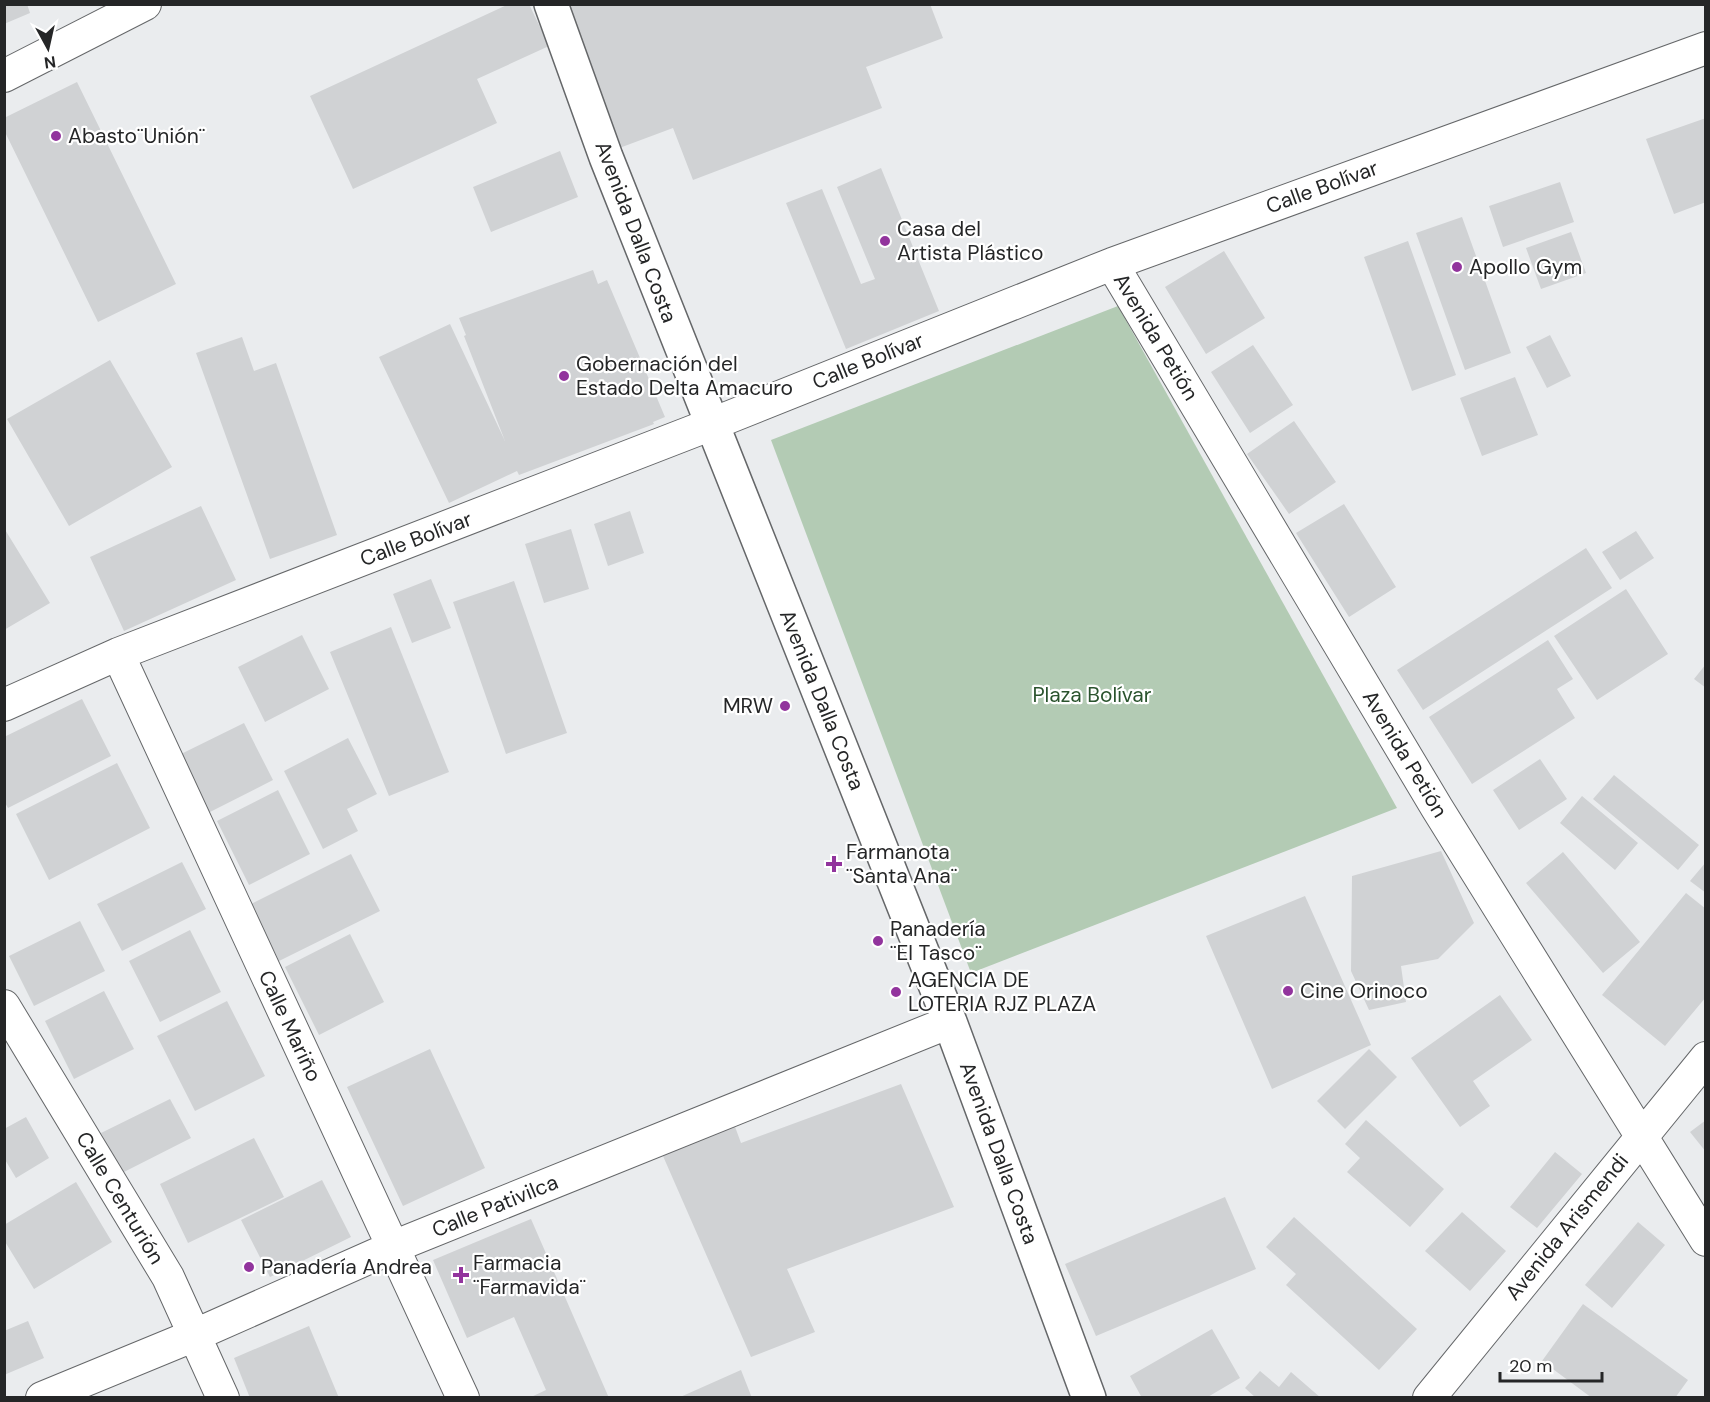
<svg xmlns="http://www.w3.org/2000/svg" width="1710" height="1402" font-family="'DM Sans',sans-serif">
	<style>
		.green { fill: #b3cbb4 }
		.building { fill: #d0d2d4 }
		.lines { fill: none; stroke-linecap: round; stroke-linejoin: round }
		.minor-casing { stroke: #656769; stroke-width: 34 }
		.secondary-casing { stroke: #656769; stroke-width: 36 }
		.minor { stroke: #fff; stroke-width: 32 }
		.secondary { stroke: #fff; stroke-width: 33 }
		.poi-dot { fill: #92349d; stroke: #fff; stroke-width: 2 }
		.labels { text-anchor: middle; stroke-width: 4.5; stroke-linejoin: round; paint-order: stroke }
		.poi-label { font-size: 21px; fill: #252627; stroke: #fff; text-anchor: start }
		.street-label { font-size: 21px; fill: #252627; stroke: #fff }
		.park-label { font-size: 21px; fill: #2a532d; stroke: #fff }
	</style>
	<rect width="100%" height="100%" fill="#eaecee"/>
	<path class="green" d="M1118,306l279,502 -426,165 -200,-533z"/>
	<path class="building" d="M4,4h23l3,9 -26,11z
		M509,4h20l20,42 -72,33 20,44 -144,66 -43,-93z
		M559,4h371l13,34 -77,29 16,41 -189,72 -20,-52 -59,22z
		M77,82l99,202 -78,38 -94,-192v-12z
		M1706,118v84l-32,12 -28,-75z
		M560,151l18,46 -87,35 -18,-45z
		M881,168l58,143 -93,38 -60,-146 36,-14 39,95 14,-5 -38,-92z
		M1560,182l14,40 -71,25 -14,-41z
		M1462,217l49,136 -46,17 -49,-137z
		M1571,232l15,41 -45,16 -15,-41z
		M1408,241l48,134 -44,16 -48,-134z
		M1224,251l41,67 -59,36 -41,-67z
		M593,270l5,14 9,-4 58,137 -12,5 1,2 -135,51 -2,-4 -68,32 -70,-146 71,-33 55,117 -41,-105 2,-1 -7,-17z
		M1550,335l21,41 -24,12 -21,-41z
		M242,337l12,34 22,-8 61,172 -67,24 -74,-206z
		M1253,345l40,60 -43,28 -39,-61z
		M110,360l62,107 -103,59 -62,-107z
		M1515,377l23,58 -56,21 -22,-58z
		M1294,421l42,61 -47,32 -42,-60z
		M1344,504l52,83 -47,30 -53,-84z
		M201,506l35,74 -112,51 -34,-74z
		M630,511l14,42 -36,13 -14,-42z
		M4,528l46,75 -46,27z
		M571,529l18,60 -45,14 -19,-59z
		M1636,531l18,27 -34,22 -18,-28z
		M1586,548l26,40 -189,122 -26,-40z
		M431,579l20,49 -39,15 -19,-49z
		M514,581l53,152 -61,21 -53,-152z
		M1626,589l42,65 -71,46 -43,-64z
		M391,627l58,145 -60,24 -59,-144z
		M302,635l27,54 -64,33 -27,-55z
		M1548,640l25,39 -16,10 18,29 -103,66 -43,-67z
		M1706,664v24l-12,-9z
		M82,699l29,57 -103,52 -4,-7v-64z
		M244,723l29,57 -65,33 -29,-58z
		M348,738l29,56 -30,15 11,22 -35,18 -39,-78z
		M1540,759l27,40 -48,31 -26,-40z
		M117,763l33,65 -101,52 -33,-66z
		M1614,775l85,70 -21,25 -85,-71z
		M278,790l32,64 -61,31 -32,-64z
		M1582,796l56,47 -23,27 -55,-47z
		M1441,851l33,72 -36,36 -37,7 5,36 -37,8 -18,-39 1,-95z
		M1563,852l77,90 -37,31 -77,-90z
		M351,854l29,57 -101,50 -28,-57z
		M182,862l24,47 -84,42 -25,-47z
		M1706,862v31l-16,-12z
		M1686,893l20,16v88l-41,49 -63,-51z
		M1305,896l66,149 -99,44 -66,-153z
		M80,921l25,50 -71,35 -25,-50z
		M190,930l31,62 -61,30 -31,-61z
		M350,934l34,68 -65,33 -34,-68z
		M104,991l30,58 -60,30 -29,-58z
		M1500,995l32,45 -59,41 17,25 -30,21 -49,-69z
		M227,1001l38,75 -70,35 -38,-75z
		M430,1049l55,119 -82,38 -56,-119z
		M1369,1049l28,28 -52,52 -28,-28z
		M901,1084l53,123 -167,62 28,63 -64,25 -88,-201 71,-32 7,19z
		M170,1099l21,39 -69,35 -21,-40z
		M26,1117l23,41 -33,20 -12,-20v-29z
		M1366,1120l78,69 -34,38 -63,-55 13,-14 -15,-14z
		M1706,1120v32l-16,-20z
		M254,1138l30,59 -96,46 -28,-59z
		M1555,1152l27,22 -45,54 -27,-21z
		M322,1180l29,57 -81,40 -29,-57z
		M76,1182l36,60 -78,47 -30,-49v-15z
		M1225,1197l31,72 -160,67 -31,-72z
		M1462,1212l44,39 -36,40 -45,-40z
		M1294,1217l123,112 -38,41 -93,-85 10,-11 -30,-27z
		M531,1219l78,179h-80l17,-8 -32,-73 -47,21 -34,-78z
		M1638,1222l27,23 -53,63 -27,-23z
		M1583,1304l105,76 -13,18h-83l-50,-37z
		M28,1321l16,37 -40,17v-44z
		M309,1326l30,72h-89l-16,-40z
		M1212,1329l28,49 -34,20h-64l-12,-22z
		M741,1370l11,28h-74z
		M1260,1371l19,16 12,-15 30,26h-65l-11,-10z"/>
	<g class="lines">
		<g class="minor-casing">
			<path id="minor" d="M4,76l141,-72
				M1112,264l325,544 269,432
				M118,654l345,744
				M4,705l114,-51 594,-230 400,-160 594,-216
				M4,1006l164,271 55,121
				M42,1398l153,-63 198,-88 557,-225
				M1429,1398l277,-340"/>
		</g>
		<g class="secondary-casing">
			<path id="secondary" d="M551,4l55,153 344,865 139,376"/>
		</g>
		<use href="#minor" class="minor"/>
		<use href="#secondary" class="secondary"/>
	</g>
	<g class="poi-dot">
		<circle cx="56" cy="136" r="6"/>
		<circle cx="885" cy="241" r="6"/>
		<circle cx="1457" cy="267" r="6"/>
		<circle cx="564" cy="376" r="6"/>
		<circle cx="785" cy="706" r="6"/>
		<path d="M831 855h6v6h6v6h-6v6h-6v-6h-6v-6h6z"/>
		<circle cx="878" cy="941" r="6"/>
		<circle cx="1288" cy="991" r="6"/>
		<circle cx="896" cy="992" r="6"/>
		<circle cx="249" cy="1267" r="6"/>
		<path d="M458 1266h6v6h6v6h-6v6h-6v-6h-6v-6h6z"/>
	</g>
	<g class="labels">
		<g class="poi-label">
			<text x="68" y="143">Abasto¨Unión¨</text>
			<text x="897" y="236">Casa del<tspan x="897" dy="24">Artista Plástico</tspan></text>
			<text x="1469" y="274">Apollo Gym</text>
			<text x="576" y="371">Gobernación del<tspan x="576" dy="24">Estado Delta Amacuro</tspan></text>
			<text x="773" y="713" text-anchor="end">MRW</text>
			<text x="846" y="859">Farmanota<tspan x="846" dy="24">¨Santa Ana¨</tspan></text>
			<text x="890" y="936">Panadería<tspan x="890" dy="24">¨El Tasco¨</tspan></text>
			<text x="908" y="987">AGENCIA DE<tspan x="908" dy="24">LOTERIA RJZ PLAZA</tspan></text>
			<text x="1300" y="998">Cine Orinoco</text>
			<text x="473" y="1270">Farmacia<tspan x="473" dy="24">¨Farmavida¨</tspan></text>
			<text x="261" y="1274">Panadería Andrea</text>
		</g>
		<g class="street-label">
			<text transform="translate(1322 187) rotate(-20)" y="7">Calle Bolívar</text>
			<text transform="translate(636 232) rotate(69)" y="7">Avenida Dalla Costa</text>
			<text transform="translate(1156 337) rotate(59)" y="7">Avenida Petión</text>
			<text transform="translate(868 361) rotate(-22)" y="7">Calle Bolívar</text>
			<text transform="translate(416 539) rotate(-21)" y="7">Calle Bolívar</text>
			<text transform="translate(822 700) rotate(68)" y="7">Avenida Dalla Costa</text>
			<text transform="translate(1405 754) rotate(59)" y="7">Avenida Petión</text>
			<text transform="translate(290 1026) rotate(65)" y="7">Calle Mariño</text>
			<text transform="translate(999 1153) rotate(70)" y="7">Avenida Dalla Costa</text>
			<text transform="translate(120 1198) rotate(59)" y="7">Calle Centurión</text>
			<text transform="translate(495 1206) rotate(-22)" y="7">Calle Pativilca</text>
			<text transform="translate(1567 1227) rotate(-51)" y="7">Avenida Arismendi</text>
		</g>
		<g class="park-label">
			<text x="1092" y="702">Plaza Bolívar</text>
		</g>
	</g>
	<rect width="1710" height="1402" fill="none" stroke="#252627" stroke-width="12"/>
	<g transform="translate(48 48) rotate(172)" stroke="#ffffff" stroke-width="4.5" paint-order="stroke">
	<path d="M0-4.5L10 22L0 15L-10 22Z" fill="#252627"/>
	<text y="-9" font-size="16" font-weight="bold" text-anchor="middle" fill="#252627">N</text>
	</g>
	<path d="M1500 1372v9h102v-9" fill="none" stroke="#252627" stroke-width="3"/>
	<text x="1509" y="1372" font-size="18" fill="#252627" stroke="#ffffff" stroke-width="4.5" paint-order="stroke">20 m</text>
</svg>
